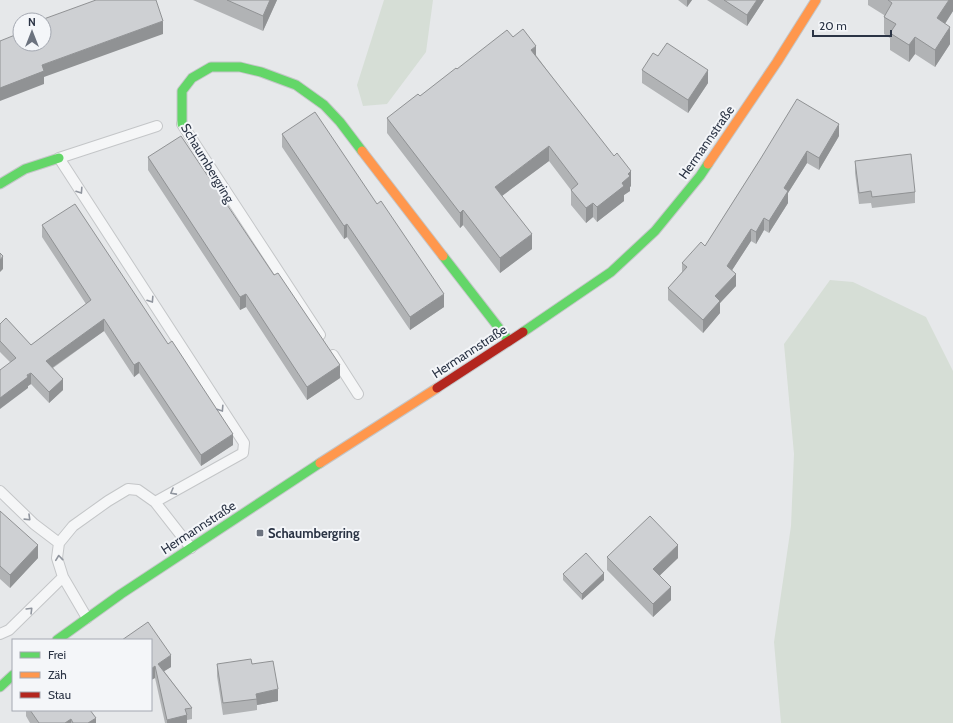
<svg xmlns="http://www.w3.org/2000/svg" width="953" height="723" font-family="Cabin,sans-serif">
	<style>
		.green { fill: #d6ded6 }
		.lines { fill: none; stroke-linecap: round; stroke-linejoin: round }
		.lane-casing { stroke: #c4c6c8; stroke-width: 12 }
		.fast-casing { stroke: #c4c6c8; stroke-width: 11 }
		.slow-casing { stroke: #c4c6c8; stroke-width: 11 }
		.jam-casing { stroke: #c4c6c8; stroke-width: 11 }
		.lane { stroke: #f5f6f7; stroke-width: 10 }
		.fast { stroke: #63d668; stroke-width: 9 }
		.slow { stroke: #ff974d; stroke-width: 9 }
		.jam { stroke: #b3261e; stroke-width: 9 }
		.wall { fill: #b1b3b5 }
		.shaded-wall { fill: #909294 }
		.building { fill: #ced0d3; stroke: #909294 }
		.oneway { stroke: #90959e }
		.poi-dot { fill: #6c737f; stroke: #f4f6f9; stroke-width: 1.5 }
		.labels { text-anchor: middle; stroke-width: 4; stroke-linejoin: round; paint-order: stroke }
		.street-label { font-size: 13px; fill: #2b3445; stroke: #f4f6f9 }
		.poi-label { font-size: 13px; font-weight: bold; fill: #2b3445; stroke: #f4f6f9; text-anchor: start }
	</style>
	<rect width="100%" height="100%" fill="#e6e8ea"/>
	<path class="green" d="M384,0h49l-7,52 -39,52 -24,2 -6,-21z
		M830,280l23,2 73,35 27,54v352h-172l-7,-81 17,-116 3,-72 -10,-110z"/>
	<g class="lines">
		<g class="lane-casing">
			<path id="lane" d="M182,124l138,211
				M333,355l25,39
				M0,491l34,33 25,19
				M155,502l88,-49 1,-10 -185,-285 98,-32
				M87,618l-24,-41 -6,-19 2,-15 14,-17 35,-25 20,-12 10,1 17,12 36,46
				M0,634l9,-4 54,-53"/>
		</g>
		<g class="fast-casing">
			<path id="fast" d="M182,124v-33l10,-13 19,-11h29l21,5 35,13 28,20 16,17 22,29
				M0,184l25,-15 34,-11
				M443,256l66,85
				M523,332l88,-60 44,-41 45,-55 8,-12
				M57,640l64,-46 199,-131
				M0,687l13,-12"/>
		</g>
		<g class="slow-casing">
			<path id="slow" d="M362,151l81,105
				M708,164l69,-102 39,-62
				M320,463l117,-75"/>
		</g>
		<g class="jam-casing">
			<path id="jam" d="M437,388l86,-56"/>
		</g>
		<use href="#lane" class="lane"/>
		<use href="#fast" class="fast"/>
		<use href="#slow" class="slow"/>
		<use href="#jam" class="jam"/>
	</g>
	<path class="wall" d="M193,0h84l-14,31z
		M678,0h14l-5,7z
		M707,0h57l-17,26z
		M868,0h85v11l-8,13 5,20 -15,23 -20,-13 -6,8 -19,-12v-12l-6,-4v-19l-16,-10z
		M513,37l23,18 95,131 -1,1v4l-6,4v6l-27,21 -4,-5 -7,6 -15,-18v-15l-22,-29 -47,35 30,53 -32,24 -37,-48 -3,3 -73,-95v-15l33,-22 37,-27z
		M642,70l66,13 -20,30 -46,-30z
		M282,134l162,173 -34,23 -63,-93 -3,2 -62,-92z
		M839,136l-20,34 -12,-7 -19,30v10l-19,30 -5,-3 -8,14 -5,-3 -19,29 4,16 -16,17v10l-17,20 -35,-33v-12l14,-16v-9l23,-17 56,-88z
		M148,157l192,221 -33,22 -61,-93 -6,3 -92,-140z
		M855,161l60,31v11l-43,5 -1,-5 -12,1 -4,-31z
		M42,225l191,220 -32,21 -62,-93 -5,4 -30,-46 -51,37 10,22 -14,13 -18,-19 -3,2v2l-18,-26 -10,-10v-28l31,21 55,-41 -44,-67z
		M0,511l38,47 -28,30 -10,-9z
		M607,557l71,1 -18,17 11,25 -18,17 -46,-47z
		M563,574l41,6 -22,20 -19,-20z
		M151,640l20,27 -7,4 28,37v11l-5,1v3h-22l-10,-45 -4,2z
		M217,664h35l26,37 -21,4v5l-34,5 -6,-39z
		M26,710h64l6,13h-66l-4,-7z"/>
	<path class="shaded-wall" d="M270,0h7l-14,31v-15z
		M687,0h5l-5,7z
		M757,0h7l-17,26v-11z
		M949,0h4v11l-16,25v-18z
		M163,21v13l-119,43v7l-44,17v-13l42,-23z
		M950,27v17l-15,23v-17z
		M915,37v17l-6,8v-17z
		M536,46v14l-5,-10z
		M708,70v13l-20,30v-13z
		M839,124v12l-20,34v-12z
		M549,146v15l-54,40v-14z
		M807,151v12l-19,30v10l-19,30v-12l15,-33z
		M631,171v15l-1,1v4l-6,4v6l-27,21v-15l25,-24 6,-9z
		M593,203v14l-7,6v-15z
		M463,210v15l-3,3v-15z
		M764,218v12l-8,14v-12z
		M347,224v13l-3,2v-13z
		M751,229v12l-24,37v-12z
		M532,234v15l-32,24v-15z
		M3,256v13l-3,3v-12z
		M736,274v12l-16,17v10l-17,20v-13l12,-24z
		M246,294v13l-6,3v-13z
		M444,294v13l-34,23v-13z
		M104,319v12l-58,41v-11z
		M139,362v11l-5,4v-12z
		M340,365v13l-33,22v-13z
		M31,373v11l-3,2v2l-28,21v-11z
		M63,379v11l-14,13v-11z
		M233,434v11l-32,21v-11z
		M38,545v13l-28,30v-13z
		M678,545v13l-25,24v-13z
		M604,573v7l-22,20v-6z
		M671,587v13l-18,17v-13z
		M171,655v12l-13,8v-11z
		M155,666v12l-4,2v-11z
		M278,689v12l-21,4 -1,-11z
		M187,715v8h-20v-3z
		M96,718v5h-8z
		M71,719v4h-6z"/>
	<path class="building" d="M96,0h60l7,21 -121,44 2,6 -44,17v-47l20,-8v11h24v-24h-3z
		M227,0h43l-7,16z
		M724,0h33l-10,15z
		M888,0h61l-12,18 13,9 -15,23 -20,-13 -6,8 -19,-12 6,-9 -12,-7 8,-14z
		M523,29l13,17 -5,4 83,106 3,-3 14,18 -3,3 2,2 -8,7 2,3 -27,21 -4,-4 -7,5 -15,-18 7,-6 -29,-38 -54,41 37,47 -32,24 -37,-48 -3,3 -73,-95 31,-24 2,2 36,-28 1,1 50,-39 6,7z
		M667,43l41,27 -20,30 -46,-30 11,-17 5,3z
		M797,99l42,25 -20,34 -12,-7 -23,37 4,3 -19,30 -5,-3 -8,14 -5,-3 -24,37 9,8 -21,22 5,5 -17,19 -35,-32 19,-21 -5,-4 19,-21 4,4 56,-88z
		M315,112l62,92 4,-3 63,93 -34,23 -63,-93 -3,2 -62,-92z
		M181,136l93,139 4,-2 62,92 -33,22 -61,-93 -6,3 -92,-140z
		M911,154l4,38 -43,5 -1,-6 -12,2 -4,-32z
		M75,204l93,140 4,-3 61,93 -32,21 -62,-93 -5,3 -30,-46 -58,42 17,18 -14,13 -18,-19 -4,2 1,2 -28,21v-28l16,-12 -16,-17v-17l6,-6 25,27 60,-45 -49,-75z
		M0,253l3,3 -3,4z
		M0,511l38,34 -28,30 -10,-9z
		M650,516l28,29 -25,24 18,18 -18,17 -46,-47z
		M586,553l18,20 -22,21 -19,-20z
		M148,622l23,33 -13,9 34,44 -7,1 2,6 -20,5 -12,-54 -4,3v-29h-29z
		M251,659l1,5 21,-3 5,28 -22,5 1,5 -34,4 -6,-39z
		M30,710h60l6,8 -8,5h-15l-2,-4 -6,4h-26z"/>
	<defs><path id="oneway-chevron" d="M-2-3.5L2.5 0L-2 3.5" fill="none" stroke-width="1.6" stroke-linecap="round" stroke-linejoin="round"/></defs>
	<g class="oneway">
		<use href="#oneway-chevron" transform="translate(80 191) rotate(57)"/>
		<use href="#oneway-chevron" transform="translate(151 300) rotate(57)"/>
		<use href="#oneway-chevron" transform="translate(221 409) rotate(57)"/>
		<use href="#oneway-chevron" transform="translate(173 492) rotate(151)"/>
		<use href="#oneway-chevron" transform="translate(28 518) rotate(44)"/>
		<use href="#oneway-chevron" transform="translate(59 558) rotate(-96)"/>
		<use href="#oneway-chevron" transform="translate(30 610) rotate(-45)"/>
	</g>
	<rect class="poi-dot" x="256" y="529" width="8" height="8" rx="2"/>
	<g class="labels">
		<g class="street-label">
			<text transform="translate(706 142) rotate(-55)" y="5">Hermannstraße</text>
			<text transform="translate(208 163) rotate(59)" y="5">Schaumbergring</text>
			<text transform="translate(469 351) rotate(-33)" y="5">Hermannstraße</text>
			<text transform="translate(198 527) rotate(-33)" y="5">Hermannstraße</text>
		</g>
		<g class="poi-label">
			<text x="268" y="538">Schaumbergring</text>
		</g>
	</g>
	<rect x="12" y="639" width="140" height="72" fill="#f4f6f9" stroke="#a4a8b1"/>
	<rect x="20" y="652" width="20" height="6" fill="#63d668" stroke="#a4a8b1"/>
	<text x="48" y="659" font-size="12" fill="#2b3445">Frei</text>
	<rect x="20" y="672" width="20" height="6" fill="#ff974d" stroke="#a4a8b1"/>
	<text x="48" y="679" font-size="12" fill="#2b3445">Zäh</text>
	<rect x="20" y="692" width="20" height="6" fill="#b3261e" stroke="#a4a8b1"/>
	<text x="48" y="699" font-size="12" fill="#2b3445">Stau</text>
	<g transform="translate(32 32)"><circle r="19" fill="#f4f6f9" stroke="#a4a8b1"/>
	<path d="M0-3L7 15L0 10L-7 15Z" fill="#6c737f"/>
	<text y="-6" font-size="11" font-weight="bold" text-anchor="middle" fill="#2b3445">N</text>
	</g>
	<path d="M813 30v6h78v-6" fill="none" stroke="#2b3445" stroke-width="2"/>
	<text x="819" y="30" font-size="12" fill="#2b3445" stroke="#f4f6f9" stroke-width="3" paint-order="stroke">20 m</text>
</svg>
